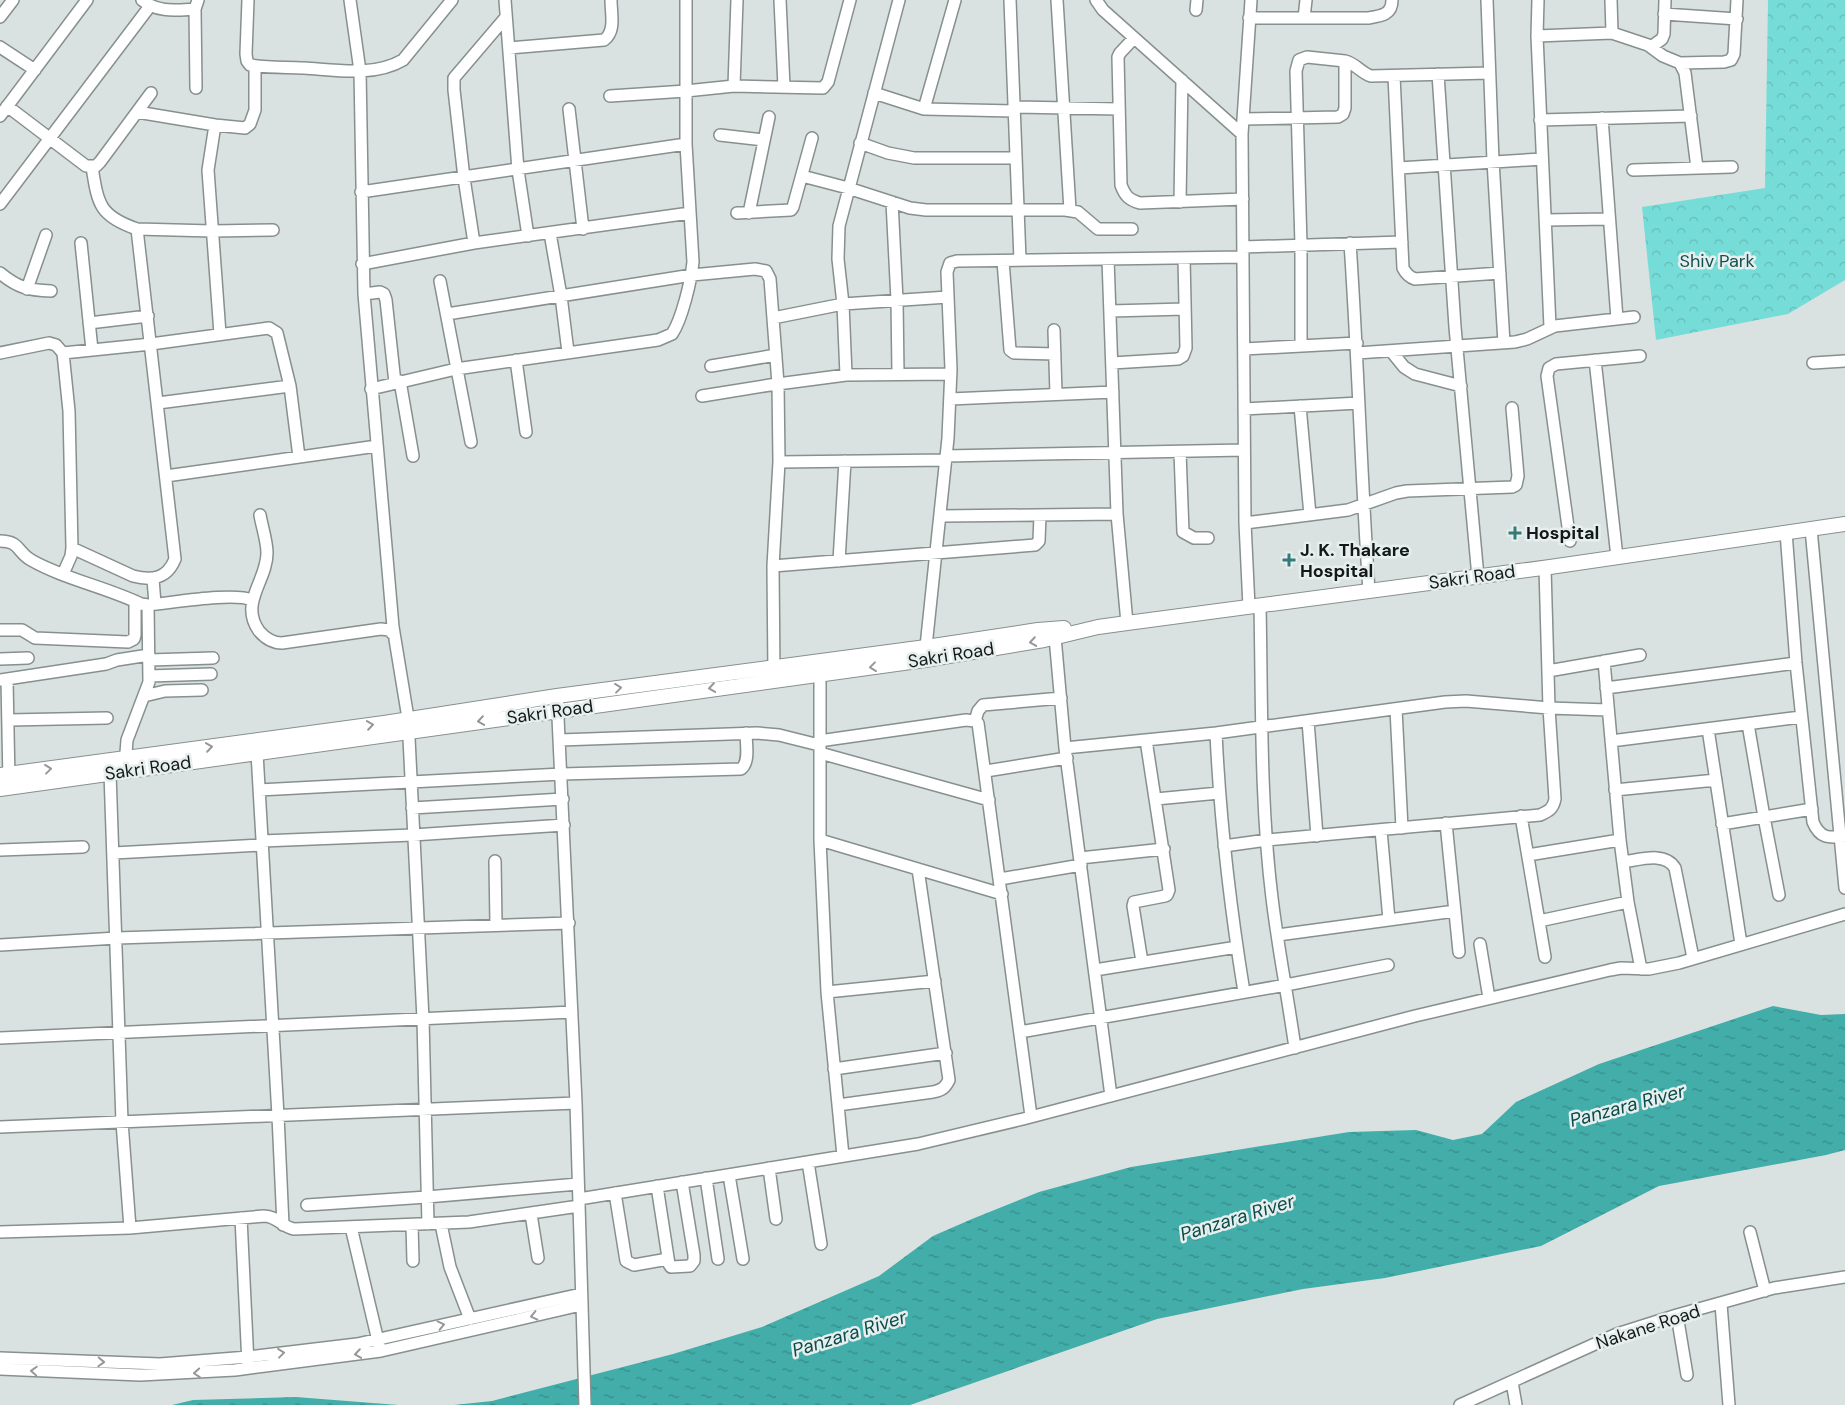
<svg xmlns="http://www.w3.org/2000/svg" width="1845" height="1405" font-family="'DM Sans',sans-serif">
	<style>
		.park { fill: url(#park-crowns) }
		.water { fill: url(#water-ripples) }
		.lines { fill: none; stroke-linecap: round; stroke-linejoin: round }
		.minor-casing { stroke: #878f8f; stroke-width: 14 }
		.major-casing { stroke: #878f8f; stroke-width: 16 }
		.minor { stroke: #fff; stroke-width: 11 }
		.major { stroke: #fff; stroke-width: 14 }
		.oneway { stroke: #969797 }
		.poi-dot { fill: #327b78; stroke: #e6efee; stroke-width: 2 }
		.labels { text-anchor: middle; stroke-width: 5; stroke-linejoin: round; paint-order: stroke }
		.park-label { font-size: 18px; fill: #12504e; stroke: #e6efee }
		.poi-label { font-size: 18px; font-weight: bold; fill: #151818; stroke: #e6efee; text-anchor: start }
		.street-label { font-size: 18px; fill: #151818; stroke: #e6efee }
		.water-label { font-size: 19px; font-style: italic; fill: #094b48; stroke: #e6efee }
	</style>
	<defs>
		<pattern id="park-crowns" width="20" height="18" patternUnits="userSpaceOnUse" patternTransform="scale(1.25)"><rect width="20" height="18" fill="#76dcd7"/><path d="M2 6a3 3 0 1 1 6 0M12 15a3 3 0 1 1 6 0" fill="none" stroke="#65bcb8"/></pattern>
		<pattern id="water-ripples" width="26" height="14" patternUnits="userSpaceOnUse" patternTransform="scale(1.25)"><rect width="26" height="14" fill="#42ada9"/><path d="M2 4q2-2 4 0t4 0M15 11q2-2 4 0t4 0" fill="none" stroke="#368c89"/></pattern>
	</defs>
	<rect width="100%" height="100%" fill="#d9e2e1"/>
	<path class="park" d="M1768,0h77v280l-57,34 -132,26 -14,-133 123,-19z"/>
	<path class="water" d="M1773,1006l48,9 24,-1v136l-19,5 -167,31 -118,60 -156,32 -82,11 -146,30 -247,86h-456l38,-4 181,-47 89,-27 117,-51 54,-40 39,-17 67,-27 92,-25 218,-35 67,-2 37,10 29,-6 34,-32 83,-38z
		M296,1397l102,8h-226l21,-5z"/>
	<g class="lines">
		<g class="minor-casing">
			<path id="minor" d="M142,0c16,13 34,10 53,9
				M248,0l-2,54 1,7 3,4c18,3 36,2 54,3 32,2 70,9 99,-8l49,-60
				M350,0l10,71 4,223 29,333 15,91 15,301 5,205
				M505,0l13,170 10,66
				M780,0l4,87
				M1010,0l10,260
				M1057,0l13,210
				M1096,0l7,10 139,124
				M1487,0l6,161 11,182
				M1538,0l-1,36 13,291
				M1611,0l1,33
				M1196,10l1,-10
				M1664,14l73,5
				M0,17l13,-17
				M1249,18h119c13,-2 24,-3 24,-18
				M1304,18l2,-18
				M1537,36l75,-3 36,12 15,11 17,7 5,10 12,95
				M1134,38l-14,15 -2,4 3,128c4,11 8,15 19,18l103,-4
				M0,47l35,23
				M1651,47l11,-8 2,-5 1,-34
				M509,48l95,-8c12,-9 7,-26 7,-40
				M1680,63l44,-1 7,-2 3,-6 3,-54
				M1438,74l17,253 23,250
				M1394,76l9,192c3,6 6,9 12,11l85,-6
				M734,86l3,-86
				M196,88l-1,-79 3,-9
				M874,93l50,16 90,2
				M610,96l76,-5 48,-5 89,2 5,-6 22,-82
				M7,106l79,60h10l4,-4 51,-69
				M1014,107l105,2
				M569,109l14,120
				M924,109l31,-109
				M137,112l78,13 30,3 5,-4 5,-14v-44
				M0,116l87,-116
				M1602,118l15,201
				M1243,119l95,-2 5,-3 2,-6v-47
				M1540,120l151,-4
				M215,125l-7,45 12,164
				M720,135l44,5
				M860,143l28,10 26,5h102
				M92,167c6,37 7,49 45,62l75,2 61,-1
				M1399,168l143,-9
				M1633,170l99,-3
				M802,176l46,12 62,20 16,2h139l13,2 20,17h34
				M361,192l325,-48
				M892,202l5,98 1,74
				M1180,202l2,-122
				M0,204l150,-198
				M737,213l54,-3 2,-3 19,-69
				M749,213l20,-96
				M1545,220l64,-1
				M550,233l11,63 7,56
				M81,243l11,107
				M474,243l-10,-65 -10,-88v-12l52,-61
				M1350,243c8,116 11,232 19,348
				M1243,247l159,-5
				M1108,259l9,255 10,109
				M1003,261l7,89 4,3 41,1
				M362,264l112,-21 216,-30
				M0,273c18,15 28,17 51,18
				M440,281l31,161
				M27,289l19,-54
				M364,294l16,-2 4,2 2,6 9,83
				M1110,311l75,-2
				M447,314l245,-39 63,-6 11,2 4,8 8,105 1,78 -6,104 1,110
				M773,318l70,-14 105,-7
				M89,323l59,-7
				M1054,330l2,64
				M1301,346v-101l-5,-174 3,-11 8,-3 38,4c10,2 16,12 26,15l118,-3
				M1244,349l113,-6
				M1391,351l13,16 11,7 46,12
				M0,353l49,-10 7,2 7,8 6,58 3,137 -1,8 -8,18
				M63,353l88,-9 118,-16 8,5 13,53 9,71
				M1357,353l158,-11 12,-3 28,-13 79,-9
				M516,360l10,72
				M1595,360l22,197
				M1112,363l66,-4 5,-3 3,-8 -2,-90
				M1813,363l32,-2
				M711,366l65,-11
				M846,375l-3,-71 -5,-45 1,-33 60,-226
				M400,381l13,75
				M371,389l85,-20 202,-29 14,-6c10,-15 19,-53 21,-72l-7,-118v-144
				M702,396l68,-11 76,-10 105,-1
				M950,399l163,-7
				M158,403l132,-17
				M1300,406l10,109
				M1244,409l115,-6
				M1180,452l3,80 11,6h14
				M946,456l298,-6
				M779,462l167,-2
				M166,476l211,-30
				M260,515c2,12 7,26 7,38 0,28 -28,50 -8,78 6,7 13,12 23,12l99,-14 8,1 5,5
				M941,516l176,-2
				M1245,523l103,-13 48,-17 11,-2 105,-4 4,-2 2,-9 -6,-68
				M1811,529l34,359
				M1786,532l10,131 17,159c7,17 16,16 32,14
				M0,541c20,0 17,11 31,19 33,19 75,27 110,44l7,1c24,-2 85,-13 104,-5
				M1570,541l-23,-165 2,-8 7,-4 84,-8
				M72,548l61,28c19,5 34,3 42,-17l-38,-330
				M839,561l6,-100
				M773,566l262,-21 4,-4 1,-26
				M153,579l2,25
				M1260,606c2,97 0,195 12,292 6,50 16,100 23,150
				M1249,607l-4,-84 -3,-389 9,-134
				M0,630h22l13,8 93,4 6,-3 1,-4v-34
				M1055,637l10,111 46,348
				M925,656l23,-218 3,-69 -4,-97 3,-9 7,-2 286,-4
				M0,659l28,-1
				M149,660l64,-2
				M1604,661l16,179 8,62 13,67
				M820,668v172l7,152 16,164
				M1548,671l92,-16
				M149,676l62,-2
				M0,680l106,-16 11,-4 32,-5
				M7,680l2,101
				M1606,688l190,-25
				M144,696l21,-5 37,-1
				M557,696l19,407 9,302
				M1396,709l6,119
				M9,720l98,-2
				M975,721l3,-10 5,-6 78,-7
				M1308,721l9,115
				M1748,724l16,93 15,78
				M1708,729l33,215
				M1216,733c4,87 14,173 28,259
				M560,740l197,-7 22,2 40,10
				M819,741l147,-21 9,1 3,2 53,393
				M1611,741l190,-24
				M1065,748l151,-15 229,-31 21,-1 83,7 59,2
				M257,753l21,363 5,109
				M820,753l169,47
				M128,766l-2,-13 1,-13 22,-58 -1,-77
				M986,771l81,-13
				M110,773l12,349 8,106
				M259,790l303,-16 179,-5c9,-7 5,-25 5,-36
				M1615,790l101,-10
				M1156,799l63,-6
				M412,808l151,-9
				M1521,816l24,141
				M1446,823l13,129
				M1722,824l90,-15
				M1381,830l8,90
				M820,840l182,54
				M262,841l151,-6 151,-10
				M1224,846l43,-6 273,-25c9,-4 13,-6 15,-16l-6,-91 -4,-140
				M0,850l83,-3
				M114,853l148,-8
				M1528,855l92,-15
				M1080,858l84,-9
				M495,861l1,64
				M1623,862c16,-2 42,-11 52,6l18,90
				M1000,879l81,-14
				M1539,921l89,-19
				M1278,935l177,-24
				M1480,944l9,54
				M0,945l117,-7 452,-15
				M1142,962l-9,-56 1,-4 31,-6 2,-1 2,-5 -23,-150
				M1095,970l142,-23
				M827,992l108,-11
				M1020,1032l266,-47 102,-20
				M0,1038l572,-26
				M834,1069l112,-16
				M838,1105l95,-13c9,-2 12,-4 16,-12l-31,-211
				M0,1127l576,-24
				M808,1162l13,82
				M769,1168l7,51
				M729,1175l14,84
				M706,1178l12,81
				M657,1186l12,78 2,3 19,-1 4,-5v-6l-12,-73
				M615,1193l11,68 8,4 34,-6
				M579,1199l339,-55 105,-25 392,-103 195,-46 11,-2 28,1 30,-6 166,-49
				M307,1205l120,-8 151,-13
				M531,1214l7,44
				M241,1218l7,146
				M441,1224l9,43 20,52
				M412,1225l1,36
				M351,1227l28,118
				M0,1232l130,-4 134,-12c13,0 18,11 30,13l175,-7 110,-16
				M1750,1232l15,59
				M1721,1304l8,101
				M1677,1315l10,60
				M0,1358l160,6 88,-7 109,-13 224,-50
				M0,1369l140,6 95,-5 146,-19 200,-46
				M1512,1382l4,23
				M1460,1405l157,-71 60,-19 97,-27 71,-11"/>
		</g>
		<g class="major-casing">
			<path id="major" d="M0,775l384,-52 173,-27 369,-49 112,-17 26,-2
				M0,789l925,-129 119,-20 54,-13 29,-4 423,-56 295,-43"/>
		</g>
		<use href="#minor" class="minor"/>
		<use href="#major" class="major"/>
	</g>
	<defs><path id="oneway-chevron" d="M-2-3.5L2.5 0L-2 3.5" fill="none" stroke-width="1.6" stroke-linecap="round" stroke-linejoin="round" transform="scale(1.25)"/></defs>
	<g class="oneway">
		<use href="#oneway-chevron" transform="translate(1033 642) rotate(171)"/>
		<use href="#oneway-chevron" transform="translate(873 667) rotate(173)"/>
		<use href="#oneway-chevron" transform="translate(618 688) rotate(-7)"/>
		<use href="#oneway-chevron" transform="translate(712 688) rotate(172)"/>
		<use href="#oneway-chevron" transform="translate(481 721) rotate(172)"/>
		<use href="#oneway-chevron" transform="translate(370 725) rotate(-8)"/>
		<use href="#oneway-chevron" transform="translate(209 747) rotate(-8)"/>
		<use href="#oneway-chevron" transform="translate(48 769) rotate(-7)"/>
		<use href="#oneway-chevron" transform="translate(534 1316) rotate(167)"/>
		<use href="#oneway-chevron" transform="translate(441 1325) rotate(-13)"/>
		<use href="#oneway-chevron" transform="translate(281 1353) rotate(-7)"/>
		<use href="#oneway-chevron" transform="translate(358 1354) rotate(172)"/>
		<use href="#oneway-chevron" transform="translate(101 1362) rotate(2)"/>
		<use href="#oneway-chevron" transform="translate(34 1371) rotate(-177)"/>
		<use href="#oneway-chevron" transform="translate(197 1373) rotate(176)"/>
	</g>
	<g class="poi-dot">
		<path d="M1512.5 525.5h5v5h5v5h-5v5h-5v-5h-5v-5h5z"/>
		<path d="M1286.5 552.5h5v5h5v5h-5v5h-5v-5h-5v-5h5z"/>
	</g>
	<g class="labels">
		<g class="park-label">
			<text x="1717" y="267">Shiv Park</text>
		</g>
		<g class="poi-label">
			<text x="1526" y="539">Hospital</text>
			<text x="1300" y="556">J. K. Thakare<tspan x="1300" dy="21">Hospital</tspan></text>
		</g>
		<g class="street-label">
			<text transform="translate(1472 577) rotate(-8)" y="6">Sakri Road</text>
			<text transform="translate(951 655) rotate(-9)" y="6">Sakri Road</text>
			<text transform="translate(550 712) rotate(-8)" y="6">Sakri Road</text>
			<text transform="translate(148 768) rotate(-8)" y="6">Sakri Road</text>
			<text transform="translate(1648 1327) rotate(-18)" y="6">Nakane Road</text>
		</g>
		<g class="water-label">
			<text transform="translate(1627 1105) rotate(-15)" y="7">Panzara River</text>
			<text transform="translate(1237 1217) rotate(-17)" y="7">Panzara River</text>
			<text transform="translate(849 1333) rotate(-17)" y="7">Panzara River</text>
		</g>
	</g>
</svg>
